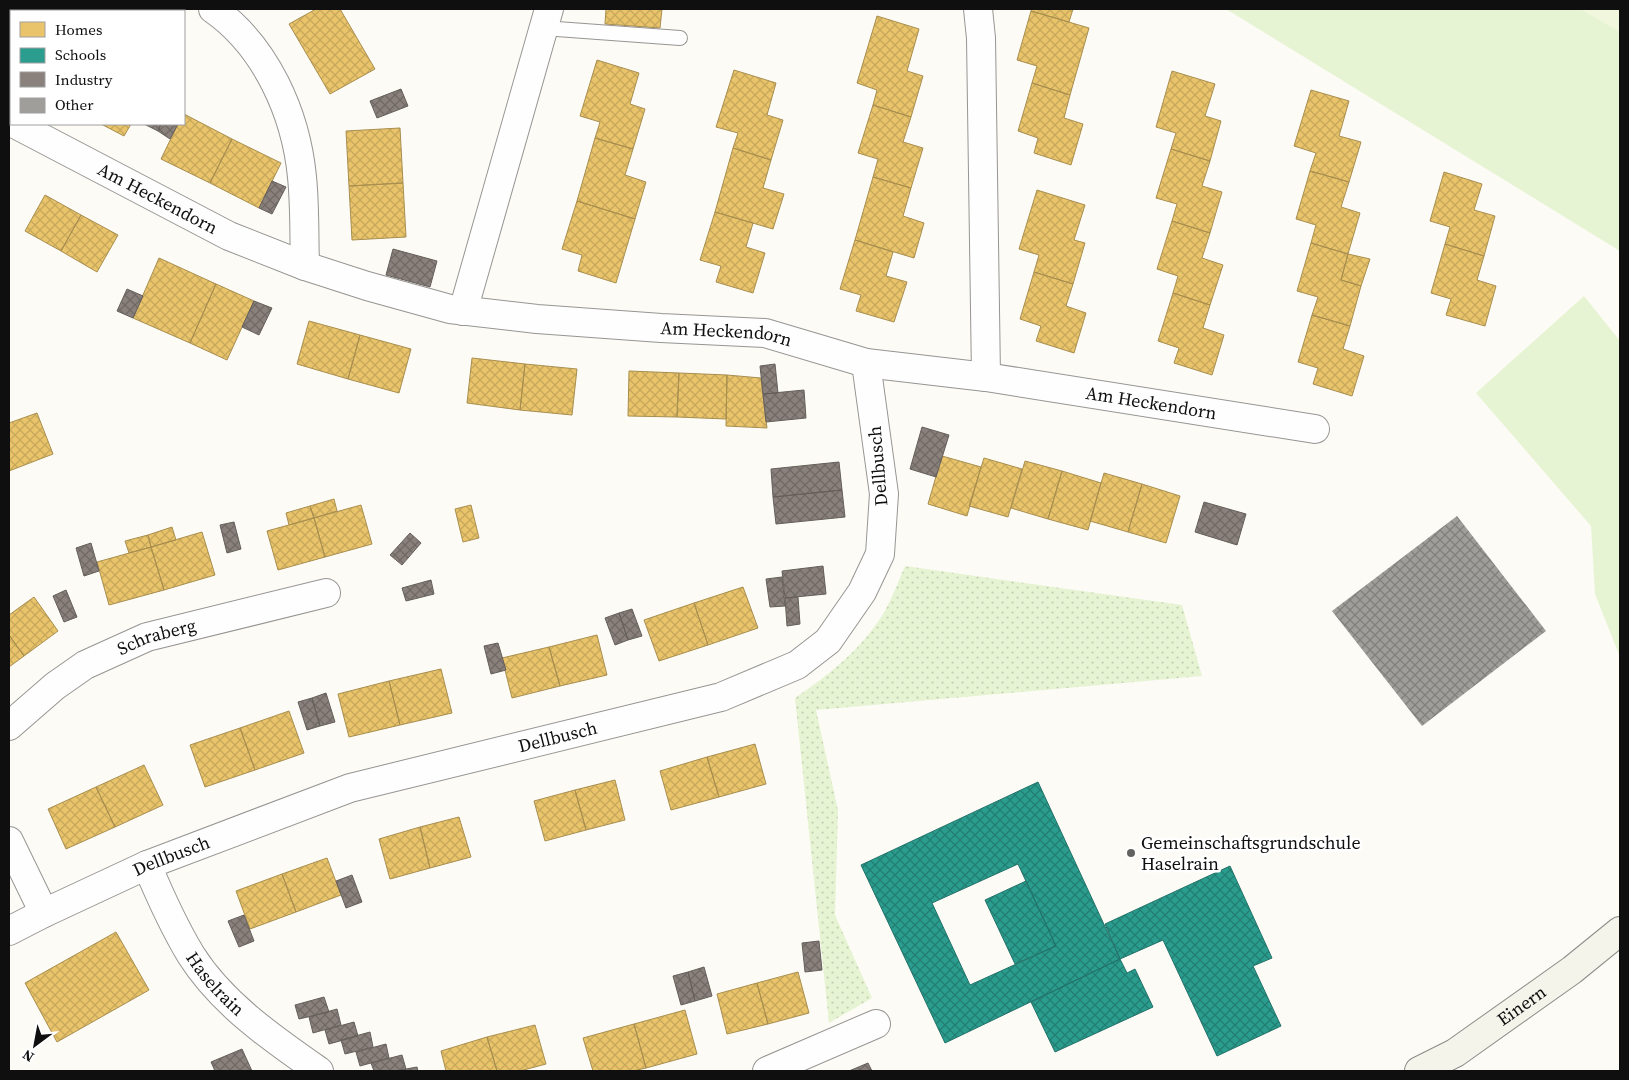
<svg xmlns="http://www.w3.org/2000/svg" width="1629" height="1080" font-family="'Source Serif 4',serif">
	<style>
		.grass { fill: url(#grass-dots) }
		.park { fill: #e7f4d3 }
		.pitch { fill: #f1f7dd }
		.homes { fill: url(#homes-cross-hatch); stroke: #a88e4f }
		.schools { fill: url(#schools-cross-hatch); stroke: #227269; fill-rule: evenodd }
		.industry { fill: url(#industry-cross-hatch); stroke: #655f5b }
		.building { fill: url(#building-cross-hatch) }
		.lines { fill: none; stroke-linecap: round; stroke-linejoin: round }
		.service-casing { stroke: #969593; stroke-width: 16 }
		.minor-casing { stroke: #969593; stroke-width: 30 }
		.secondary-casing { stroke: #8c8c89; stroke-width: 30 }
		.service { stroke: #fffefe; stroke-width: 14 }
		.minor { stroke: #fffefe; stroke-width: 28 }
		.secondary { stroke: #f5f4eb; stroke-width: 28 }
		.poi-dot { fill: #626260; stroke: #fff; stroke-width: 2 }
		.labels { text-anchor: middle; stroke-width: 5; stroke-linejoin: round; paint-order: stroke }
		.street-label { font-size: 18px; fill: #0f0f0f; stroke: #fff }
		.poi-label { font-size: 18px; fill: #0f0f0f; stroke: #fff; text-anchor: start }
	</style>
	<defs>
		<pattern id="grass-dots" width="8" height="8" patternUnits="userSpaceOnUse" patternTransform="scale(1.25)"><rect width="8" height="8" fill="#e7f4d3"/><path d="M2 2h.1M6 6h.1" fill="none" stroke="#c5d0b4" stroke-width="1.8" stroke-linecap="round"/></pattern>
		<pattern id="homes-cross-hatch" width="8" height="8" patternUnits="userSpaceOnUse" patternTransform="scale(1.25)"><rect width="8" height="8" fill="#e9c46a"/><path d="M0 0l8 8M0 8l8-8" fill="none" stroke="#c7a75b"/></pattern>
		<pattern id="schools-cross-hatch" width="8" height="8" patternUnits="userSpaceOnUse" patternTransform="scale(1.25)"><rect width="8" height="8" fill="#2a9d8f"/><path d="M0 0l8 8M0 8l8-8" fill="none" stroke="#227e73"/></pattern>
		<pattern id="industry-cross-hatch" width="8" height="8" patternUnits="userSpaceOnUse" patternTransform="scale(1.25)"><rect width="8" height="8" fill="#8a817c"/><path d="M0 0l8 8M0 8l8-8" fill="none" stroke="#6f6864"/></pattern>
		<pattern id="building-cross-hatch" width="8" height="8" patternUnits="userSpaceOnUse" patternTransform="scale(1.25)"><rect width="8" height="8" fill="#a09e9a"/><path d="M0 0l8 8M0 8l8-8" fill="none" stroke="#817f7c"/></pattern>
	</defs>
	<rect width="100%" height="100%" fill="#fcfbf5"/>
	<path class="grass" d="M905,566l277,39 20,71 -386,34 22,100 -3,105 37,83 -43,25 -34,-325c35,-24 63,-46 87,-82 9,-15 16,-34 23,-50z"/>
	<path class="park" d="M1226,9h394v242l-5,-3z
		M1584,296l36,45v316l-25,-63 -4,-68 -115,-133z"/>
	<path class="pitch" d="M1580,9h40v23z"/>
	<path class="homes" d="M316,9h24l35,60 -45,25 -41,-70z
		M606,9h56l-2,19 -55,-4z
		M1032,9h41l-4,13 -38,-11z
		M1031,11l58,17 -19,67 -38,-12 5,-17 -20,-6z
		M877,16l42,13 -12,42 16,5 -12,41 -38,-12 4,-15 -20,-7z
		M597,60l42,13 -9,31 15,5 -12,40 -38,-11 5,-16 -20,-6z
		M734,70l42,13 -9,32 16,5 -12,40 -38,-12 5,-15 -22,-6z
		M1172,71l43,13 -10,32 16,5 -11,40 -39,-12 5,-16 -20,-6z
		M1032,83l38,12 -6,23 19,6 -12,41 -37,-12 4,-15 -20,-7z
		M1311,90l38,11 -10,35 22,6 -12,40 -39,-11 6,-18 -22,-7z
		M873,105l38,12 -8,25 20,6 -12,40 -38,-11 5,-18 -20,-6z
		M184,114l48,25 -22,44 -49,-24 17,-35h6z
		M101,124h30l-7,12z
		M400,128l3,55 -54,3 -3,-55z
		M595,138l38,11 -8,26 21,7 -11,37 -58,-18z
		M232,139l49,24 -22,45 -49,-25z
		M733,148l38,12 -8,28 21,6 -11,35 -58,-17z
		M1171,149l39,12 -8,25 20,6 -12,41 -38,-12 5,-17 -21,-6z
		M1310,171l39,11 -8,25 19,6 -12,41 -37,-11 5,-18 -20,-6z
		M1444,172l38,12 -8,26 21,6 -11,40 -39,-12 5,-17 -20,-6z
		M873,177l38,11 -8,28 21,7 -10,35 -59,-18z
		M403,183l3,54 -54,3 -3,-54z
		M1037,190l48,15 -11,35 11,3 -12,41 -39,-12 5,-17 -20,-6z
		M45,195l36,20 -20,36 -36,-20z
		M577,201l58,18 -19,64 -38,-12 4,-16 -20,-6z
		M715,212l38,11 -7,24 19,6 -12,40 -37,-11 5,-16 -21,-6z
		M81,215l37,20 -21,37 -36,-21z
		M1172,221l38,12 -8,25 21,7 -13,40 -37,-12 5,-17 -21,-7z
		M855,240l38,12 -7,24 21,6 -13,40 -38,-11 5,-16 -21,-6z
		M1311,243l37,11 -7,26 20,6 -11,40 -38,-11 6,-18 -21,-6z
		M1445,244l39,12 -7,24 19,6 -11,40 -39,-11 5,-16 -20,-6z
		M1348,254l22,5 -9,27 -20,-6z
		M159,258l57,26 -26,59 -57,-25z
		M1034,272l39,12 -7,22 20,7 -12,40 -38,-12 5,-15 -21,-7z
		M216,284l38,17 -27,59 -37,-17z
		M1173,293l37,12 -7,23 21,7 -12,40 -38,-12 5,-15 -21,-7z
		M1312,315l38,11 -7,23 21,7 -12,40 -39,-12 5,-16 -20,-6z
		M309,321l51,14 -12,44 -51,-15z
		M360,335l51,14 -12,44 -51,-14z
		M472,358l53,6 -5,46 -53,-7z
		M525,364l52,5 -5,46 -52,-5z
		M629,371l50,2 -2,44 -49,-1z
		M679,373l48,2 -1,44 -49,-2z
		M727,375l34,3 6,50 -41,-2z
		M37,413l16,41 -44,17v-48z
		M942,456l39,11 -14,49 -39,-12z
		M984,458l38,11 -14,48 -39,-11z
		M1025,461l37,10 -14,48 -37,-11z
		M1062,471l39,12 -13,47 -40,-11z
		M1104,473l38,11 -14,48 -38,-11z
		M1142,484l38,12 -14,47 -38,-11z
		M334,499l3,12 -23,7 -4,-12z
		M361,505l11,39 -47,13 -11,-39z
		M471,505l8,33 -16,4 -8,-33z
		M310,506l4,12 -25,7 -3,-12z
		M314,518l11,39 -47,13 -11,-39z
		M172,527l4,13 -25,7 -3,-12z
		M202,532l13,43 -51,15 -13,-43z
		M148,535l3,12 -22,6 -4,-12z
		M151,547l13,43 -55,15 -12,-43z
		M743,587l15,41 -50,17 -14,-42z
		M34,597l24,34 -34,25 -15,-21v-20z
		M694,603l14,42 -49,16 -15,-41z
		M9,635l15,21 -15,11z
		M597,635l10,40 -47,11 -11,-39z
		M549,647l11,39 -48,12 -10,-40z
		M441,669l11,44 -52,12 -11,-44z
		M389,681l11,44 -51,12 -11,-43z
		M289,711l15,42 -49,17 -15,-42z
		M240,728l15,42 -50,17 -15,-42z
		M755,744l11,40 -47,13 -12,-40z
		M707,757l12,40 -48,13 -11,-39z
		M144,765l19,40 -48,22 -19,-40z
		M615,780l10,40 -39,10 -11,-40z
		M96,787l19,40 -49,22 -18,-40z
		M575,790l11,40 -41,11 -11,-40z
		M459,817l12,40 -41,11 -10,-41z
		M420,827l10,41 -40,11 -11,-40z
		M327,858l14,37 -45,17 -14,-38z
		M282,874l14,38 -46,17 -14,-38z
		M116,932l33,58 -92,52 -32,-59z
		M798,972l11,41 -41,11 -11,-41z
		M757,983l11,41 -41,10 -10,-40z
		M685,1010l12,44 -51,14 -12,-44z
		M634,1024l12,44 -13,3h-40l-10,-33z
		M535,1025l11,39 -26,7h-23l-10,-34z
		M487,1037l10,34h-51l-5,-20z"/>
	<path class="schools" d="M1038,782l82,177 -175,84 -84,-178zM1018,864l38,82 -86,39 -38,-82z
		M1230,866l42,92 -19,8 28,60 -64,30 -54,-116 -43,19 -15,-35z
		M1026,881l30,65 -41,18 -30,-64z
		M1120,959l7,14 8,-4 18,38 -98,45 -24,-50z"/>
	<path class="industry" d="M401,89l7,17 -31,12 -7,-17z
		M144,124h17l-3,7z
		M161,124h17l-8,15 -12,-8z
		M272,181l14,6 -14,27 -13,-6z
		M393,249l44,12 -7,26 -44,-12z
		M127,289l16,7 -10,22 -16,-7z
		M254,301l18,7 -13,27 -17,-8z
		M775,364l3,29 -15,1 -3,-28z
		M804,390l2,28 -40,4 -3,-28z
		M922,427l27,8 -13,42 -26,-8z
		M839,462l3,28 -69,7 -2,-28z
		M842,490l3,27 -69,7 -3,-27z
		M1204,502l42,12 -9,31 -42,-13z
		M234,522l7,27 -14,4 -7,-28z
		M410,533l11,10 -19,22 -12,-10z
		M91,543l8,28 -15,5 -8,-28z
		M823,566l3,28 -41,4 -3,-27z
		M782,577l3,29 -15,1 -4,-28z
		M431,580l3,14 -28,7 -4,-13z
		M66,590l11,27 -13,5 -11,-26z
		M798,597l2,27 -13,2 -2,-28z
		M632,609l10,27 -14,4 -9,-27z
		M619,613l9,27 -13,5 -10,-27z
		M498,643l8,27 -15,4 -7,-28z
		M326,693l9,29 -15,4 -8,-28z
		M312,698l8,28 -13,4 -9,-28z
		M352,875l10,27 -16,6 -10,-27z
		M244,915l10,26 -15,6 -11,-26z
		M819,941l3,29 -17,2 -3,-29z
		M704,967l8,29 -17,5 -7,-29z
		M688,972l7,29 -14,4 -8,-29z
		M324,997l5,15 -30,7 -4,-14z
		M337,1009l4,16 -28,8 -4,-16z
		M354,1022l4,14 -29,8 -4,-14z
		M370,1032l3,15 -28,7 -4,-14z
		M386,1044l3,14 -29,8 -4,-14z
		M242,1049l10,22h-37l-4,-9z
		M402,1055l4,14 -8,2h-24l-3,-8z
		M868,1063l4,8h-23z
		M417,1067l1,4h-20l8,-2z"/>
	<path class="building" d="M1457,516l89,115 -124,95 -90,-115z"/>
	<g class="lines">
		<g class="service-casing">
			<path id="service" d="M543,28l137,10"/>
		</g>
		<g class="minor-casing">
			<g id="minor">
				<path d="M213,9c53,37 83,105 89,168 3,29 2,59 3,89"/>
				<path d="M978,9l3,29 5,339"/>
				<path id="s1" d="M15,124l214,112 76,30 62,20 83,23 87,10 124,9 104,5 101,30 120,14 329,52"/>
				<path d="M463,311l86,-302"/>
				<path id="s2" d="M9,726l46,-40 30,-21 62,-28 179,-44"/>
				<path d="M9,841l35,72"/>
				<path id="s3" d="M147,865c13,31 27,62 44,90 31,49 82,84 128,116"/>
				<path id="s4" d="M9,931l35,-18 103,-48 203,-77 371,-91 76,-32 31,-24 34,-49 18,-38 4,-60 -18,-131"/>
				<path d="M767,1071l109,-47"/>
			</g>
		</g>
		<g class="secondary-casing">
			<g id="secondary">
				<path id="s5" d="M1419,1071l36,-18 117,-83 48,-39"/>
			</g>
		</g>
		<use href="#service" class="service"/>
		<use href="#minor" class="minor"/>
		<use href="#secondary" class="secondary"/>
	</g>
	<circle class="poi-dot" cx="1131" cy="853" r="5"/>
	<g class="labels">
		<g class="street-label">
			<text dy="6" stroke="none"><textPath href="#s1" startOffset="161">Am Heckendorn</textPath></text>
			<text dy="6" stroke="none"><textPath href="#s1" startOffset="752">Am Heckendorn</textPath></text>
			<text dy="6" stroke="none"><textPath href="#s1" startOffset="1184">Am Heckendorn</textPath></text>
			<text transform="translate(878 466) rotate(-95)" y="6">Dellbusch</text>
			<text dy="6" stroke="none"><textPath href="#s2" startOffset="175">Schraberg</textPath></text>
			<text dy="6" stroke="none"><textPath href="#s4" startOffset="584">Dellbusch</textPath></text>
			<text dy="6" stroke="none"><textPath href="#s4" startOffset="179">Dellbusch</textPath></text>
			<text dy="6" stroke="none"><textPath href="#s3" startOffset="138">Haselrain</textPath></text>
			<text dy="6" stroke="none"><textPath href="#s5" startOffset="122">Einern</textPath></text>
		</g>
		<g class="poi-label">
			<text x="1141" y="849">Gemeinschaftsgrundschule<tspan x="1141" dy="21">Haselrain</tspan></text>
		</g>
	</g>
	<rect width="1629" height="1080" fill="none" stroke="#0f0f0f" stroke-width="20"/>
	<rect x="10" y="10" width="175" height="115" fill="#ffffff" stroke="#9f9f9f"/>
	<rect x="20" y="22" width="25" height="15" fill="#e9c46a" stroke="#9f9f9f"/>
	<text x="55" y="35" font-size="15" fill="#0f0f0f">Homes</text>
	<rect x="20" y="48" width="25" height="15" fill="#2a9d8f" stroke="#9f9f9f"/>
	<text x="55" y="60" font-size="15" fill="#0f0f0f">Schools</text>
	<rect x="20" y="72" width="25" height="15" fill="#8a817c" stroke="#9f9f9f"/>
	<text x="55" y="85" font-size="15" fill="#0f0f0f">Industry</text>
	<rect x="20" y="98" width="25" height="15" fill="#a09e9a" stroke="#9f9f9f"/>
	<text x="55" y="110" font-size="15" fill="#0f0f0f">Other</text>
	<g transform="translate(35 1045) rotate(212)" stroke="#ffffff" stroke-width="4" paint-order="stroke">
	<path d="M0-4L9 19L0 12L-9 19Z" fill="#0f0f0f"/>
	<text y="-8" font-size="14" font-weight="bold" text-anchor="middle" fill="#0f0f0f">N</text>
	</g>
</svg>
